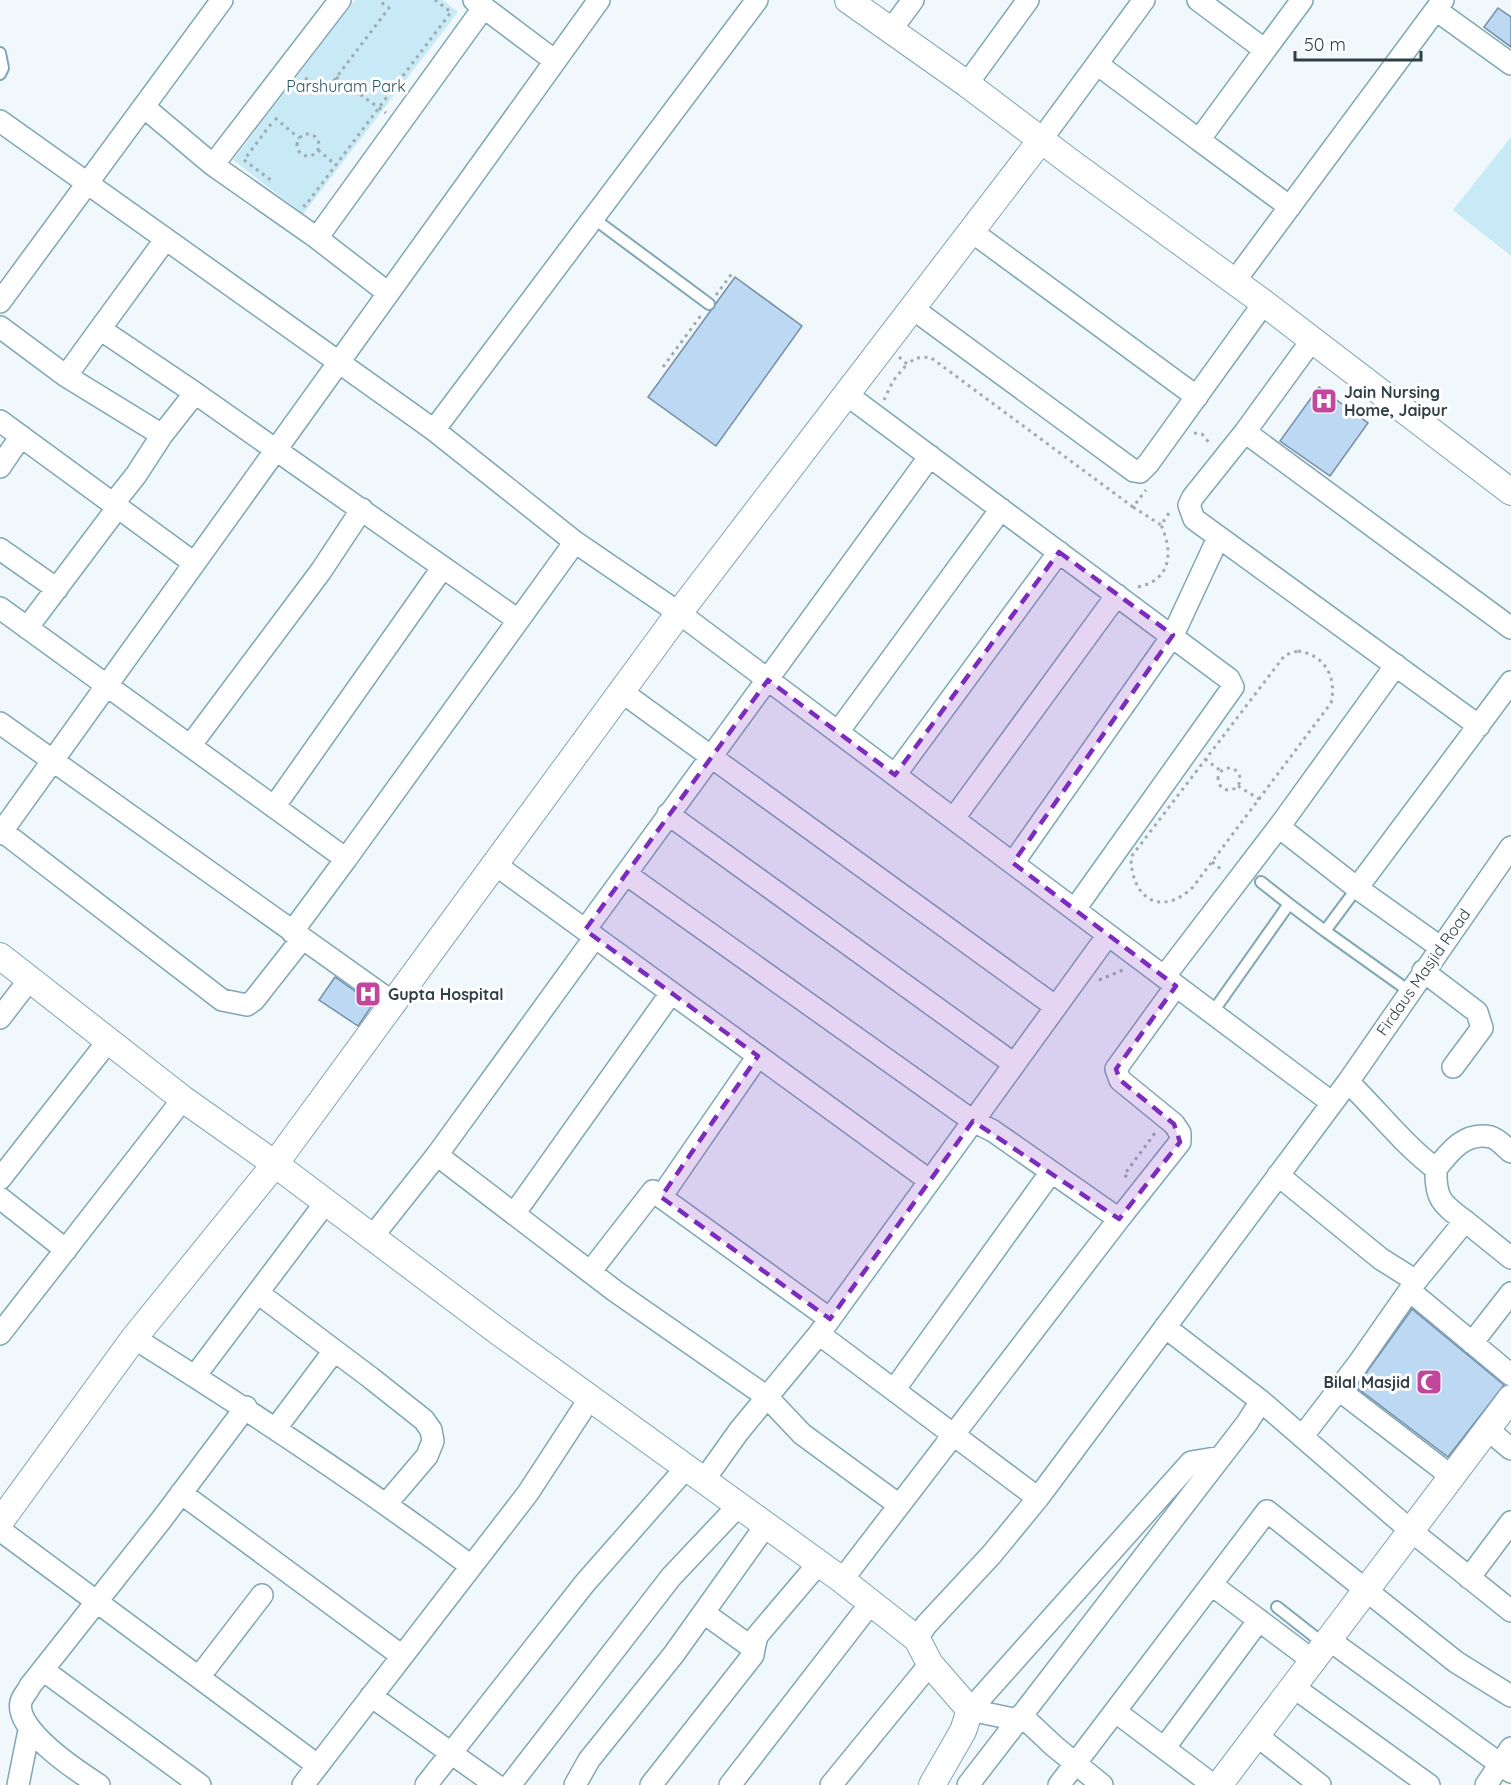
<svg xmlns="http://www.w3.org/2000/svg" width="1511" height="1785" font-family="Quicksand,sans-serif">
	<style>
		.green { fill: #c8e9f6 }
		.building { fill: #bcd8f2; stroke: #748da6; stroke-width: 1.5 }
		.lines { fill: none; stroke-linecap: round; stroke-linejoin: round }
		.service-casing { stroke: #7fa6b5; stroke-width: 14 }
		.minor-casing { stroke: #7fa6b5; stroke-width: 24 }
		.tertiary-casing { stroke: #7fa6b5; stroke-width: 28 }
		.path { stroke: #a0abb0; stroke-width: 3; stroke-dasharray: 3 4.5; stroke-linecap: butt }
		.service { stroke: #fff; stroke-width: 10 }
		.minor { stroke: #fff; stroke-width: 21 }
		.tertiary { stroke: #fff; stroke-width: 26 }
		.marked { fill: #7b2cbf; fill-opacity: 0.2; stroke: #7b2cbf; stroke-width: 4.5; stroke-dasharray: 12 8; stroke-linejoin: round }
		.labels { text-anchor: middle; stroke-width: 6; stroke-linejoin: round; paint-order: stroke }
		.park-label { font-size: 16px; fill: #255667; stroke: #fff }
		.poi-label { font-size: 16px; font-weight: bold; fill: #2f3f46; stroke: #fff; text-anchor: start }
		.street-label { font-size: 16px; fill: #2f3f46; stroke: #fff }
	</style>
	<rect width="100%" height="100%" fill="#f0f8fb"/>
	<path class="green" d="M355,0h88l15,12 -155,202 -70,-54z
		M1511,137v119l-58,-46z"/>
	<path class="building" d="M1498,8l13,9v30l-27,-20z
		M735,277l67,49 -86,120 -68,-49z
		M1319,387l49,36 -38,53 -50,-35z
		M335,977l38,27 -15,22 -39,-26z
		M1412,1309l92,76 -56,72 -92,-70z"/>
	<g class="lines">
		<g class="service-casing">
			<path id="service" d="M0,53l3,15 -3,6
				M593,218l116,86
				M1289,904l36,27 32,-43
				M1325,931l84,60
				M1212,1013l77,-109 -28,-22
				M1277,1607l47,37"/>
		</g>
		<g class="minor-casing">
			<path id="minor" d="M340,0l-127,165 104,73 167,-231
				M474,0l81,61
				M1436,10l75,54
				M891,30l22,-30
				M1265,50l37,-50
				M1097,64l102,76 66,-90 -67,-50
				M967,84l61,-84
				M144,107l69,58
				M0,121l434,309 141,112 104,71 652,489
				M1041,140l103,-140
				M1199,140l91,67
				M971,231l226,166
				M317,238l71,55
				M1234,282l209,-282
				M0,302l222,-302
				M912,308l222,163 6,1 8,-8 116,-161
				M0,327l66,49 96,59 33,-42 -95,-64 -34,47
				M100,329l65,-89
				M1312,340l-67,92 -52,65 -4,8 5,14 285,207
				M195,393l323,227
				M846,394l383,285 4,8 -158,222
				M0,421l194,142
				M434,430l323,-430
				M1245,432l266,196
				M0,467l21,-31
				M113,504l23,-29 26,-40
				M0,549l57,40
				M0,608l346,251 -54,73
				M27,628l91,-121
				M622,692l434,315
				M0,723l395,281
				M838,732l163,-223
				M190,746l131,-175 41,-62
				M895,775l164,-223
				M274,807l169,-240
				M668,814l346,250
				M954,818l163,-223
				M1279,827l78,61 83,59
				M2,831l220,169 25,5 7,-5 48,-61
				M0,834l599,-834
				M346,859l229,-317
				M1013,863l160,-228 45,-97
				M496,865l434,316
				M626,874l347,247 20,10 126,88 -277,361
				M1357,888l154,-206
				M585,930l345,-474
				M1423,971l54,41 5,16 -29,39
				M1164,977l120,-157 112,-155
				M0,1018l30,-39
				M758,1056l-97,141 169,122
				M1348,1082c30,29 55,62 88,87 13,-17 29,-38 55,-32 7,2 14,10 20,15
				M437,1155l178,136 152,106 35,37 97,71
				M1436,1169c-1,30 6,35 29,52
				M1278,1175l103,84 35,22 -58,83 -56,73
				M0,1179l109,-139
				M0,1198l66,52
				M514,1214l157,-221
				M1119,1219l61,-77v-9l-6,-9 -54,-44 -4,-11 60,-83
				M372,1237l65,-82 158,-218
				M590,1272l63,-81 8,6
				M1416,1281l49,-60 46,37
				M1410,1291l101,84
				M258,1293l113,85 53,42 7,10 2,11 -6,15 -40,47
				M1165,1327l96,74
				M0,1334l183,-235
				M134,1338c115,72 228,147 337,228
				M1472,1343l39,-50
				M195,1376l131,-174
				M894,1390l157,-218
				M1339,1390l112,86
				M276,1428l58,-77
				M1487,1429l24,20
				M704,1480l35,-49 80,-97
				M181,1493l221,163
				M1038,1498l-219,-164 289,-399
				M0,1530l317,235
				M1469,1578l42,-56
				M1212,1585l100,75
				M917,1639l9,-14 66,-71 46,-56 310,-416 163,-235
				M1328,1639l183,133
				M754,1649l3,-13 62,-73
				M43,1670l157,115
				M199,1677l63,-82
				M1292,1686l137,99
				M371,1696l125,89
				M970,1710l221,-248 30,-5
				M970,1710l48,10
				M1116,1712l97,73
				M1021,1715l33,31 48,39
				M1256,1735l64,50
				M1165,1747l94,-127
				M18,1785l11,-55
				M99,1785c-20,-13 -85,-55 -78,-83 1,-5 7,-11 9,-16l132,-167 84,-112
				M303,1785l225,-292 62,-95
				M426,1785l159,-202 101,-115
				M510,1785l161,-208 68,-72
				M575,1785l14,-25 85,-106 92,-129
				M651,1785l102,-130 1,-6 -50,-36
				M730,1785l140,-181
				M831,1785l99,-121
				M968,1785l279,-362 14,-22 149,129 101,81
				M1059,1785l208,-274 189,151 55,34
				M1486,1785l25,-37"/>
		</g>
		<g class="tertiary-casing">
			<path id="tertiary" d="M848,0l119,84 106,80 191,139 247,189
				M0,956l183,143 92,65 225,169 342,247 75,59 13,25 40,46 -7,21 -31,54
				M0,1522l134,-184 141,-174 404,-551 362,-473
				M1219,1785l292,-387"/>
		</g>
		<path class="path" d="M336,77l50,36
			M305,78l21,13 63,-83 -11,-8
			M275,118l24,20
			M271,124l-27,36 28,21
			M297 145a11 11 0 1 1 22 0a11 11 0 1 1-22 0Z
			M318,150l18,15
			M303,205l2,1 146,-194 -16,-12
			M716,295l17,-23
			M899,357l8,7 9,-6 14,-1 203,150 13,-17
			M663,367l39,-53
			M884,400l9,-19 14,-17
			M1194,433l8,1 9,11
			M1133,507l28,18
			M1138,587c34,-7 35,-36 23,-62l10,-15
			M1298,651c27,4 39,26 33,52l-138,184c-32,31 -62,11 -62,-30l154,-202z
			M1205,759l16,12
			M1218 779a11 11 0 1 1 22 0a11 11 0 1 1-22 0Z
			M1238,786l21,13
			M1212,862l10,8
			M1099,980l24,-10
			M1127,1177l-3,-2 31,-42"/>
		<use href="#service" class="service"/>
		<use href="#minor" class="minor"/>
		<use href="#tertiary" class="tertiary"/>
	</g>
	<path class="marked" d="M1059,552l114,83 -160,228 163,123 -60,83 4,11 54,44 6,18 -61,77 -146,-98 -143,198 -169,-122 97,-141 -173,-126 183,-250 127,95z"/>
	<defs>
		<g id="hospital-square" transform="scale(1.35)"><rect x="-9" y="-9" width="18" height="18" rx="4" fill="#c0479b" stroke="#fff"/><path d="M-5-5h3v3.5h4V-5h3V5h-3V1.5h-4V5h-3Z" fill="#fff"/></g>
		<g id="mosque-square" transform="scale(1.35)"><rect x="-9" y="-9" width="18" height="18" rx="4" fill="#c0479b" stroke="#fff"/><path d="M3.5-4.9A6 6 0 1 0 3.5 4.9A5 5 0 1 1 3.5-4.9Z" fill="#fff"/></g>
	</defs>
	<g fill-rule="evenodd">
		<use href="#hospital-square" x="1324" y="401"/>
		<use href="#hospital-square" x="368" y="994"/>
		<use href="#mosque-square" x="1429" y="1382"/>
	</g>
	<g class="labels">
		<g class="park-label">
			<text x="346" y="92">Parshuram Park</text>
		</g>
		<g class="poi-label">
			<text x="1344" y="398">Jain Nursing<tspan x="1344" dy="18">Home, Jaipur</tspan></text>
			<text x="388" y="1000">Gupta Hospital</text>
			<text x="1410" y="1388" text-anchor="end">Bilal Masjid</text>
		</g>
		<g class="street-label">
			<text transform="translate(1423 972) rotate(-55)" y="6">Firdaus Masjid Road</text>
		</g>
	</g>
	<path d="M1295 51v9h126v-9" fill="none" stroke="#2f3f46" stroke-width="3"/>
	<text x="1304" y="51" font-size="18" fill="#2f3f46" stroke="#ffffff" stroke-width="4.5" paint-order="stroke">50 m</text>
</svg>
